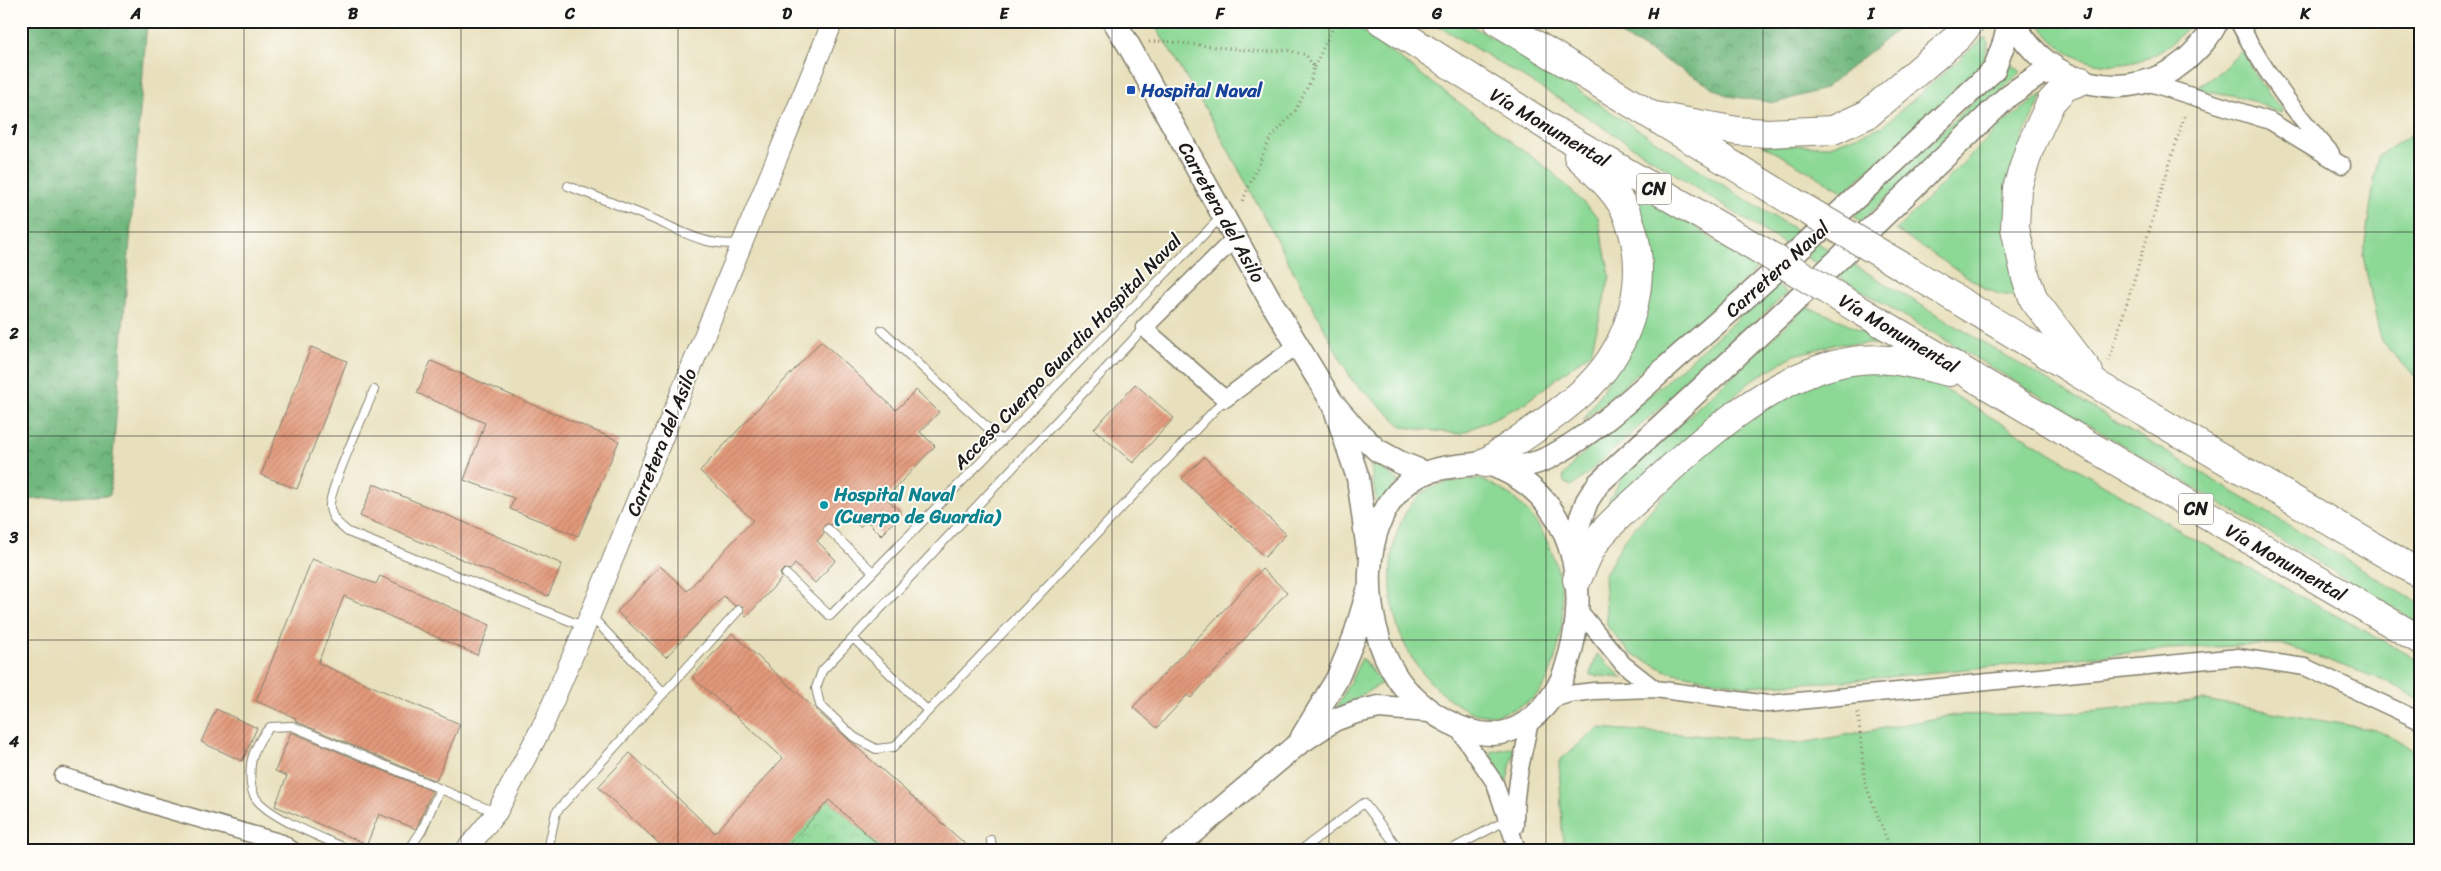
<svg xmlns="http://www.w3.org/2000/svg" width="2441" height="871" font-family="Sriracha,sans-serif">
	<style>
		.green { fill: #8cd895; stroke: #547a58 }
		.forest { fill: url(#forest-crowns); stroke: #466a4d }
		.park { fill: url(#park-crowns); stroke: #547a58 }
		.building { fill: url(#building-hatch) }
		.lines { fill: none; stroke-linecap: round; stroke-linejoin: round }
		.service-casing { stroke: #827e6c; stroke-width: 10 }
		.minor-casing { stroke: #827e6c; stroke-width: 19 }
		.tertiary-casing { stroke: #827e6c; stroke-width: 22 }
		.secondary-casing { stroke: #827e6c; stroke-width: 25 }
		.motorway-casing { stroke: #827e6c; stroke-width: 30 }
		.path { stroke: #827e6c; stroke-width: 3; stroke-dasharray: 1 4; stroke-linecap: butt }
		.service { stroke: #fff; stroke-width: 8 }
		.minor { stroke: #fff; stroke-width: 16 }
		.tertiary { stroke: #fff; stroke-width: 20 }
		.secondary { stroke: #fff; stroke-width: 22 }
		.motorway { stroke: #fff; stroke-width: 28 }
		.motorway-bridge-casing { stroke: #827e6c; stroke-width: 30; stroke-linecap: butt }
		.motorway-bridge { stroke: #fff; stroke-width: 28 }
		.grid { fill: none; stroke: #1c1c1c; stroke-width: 1; stroke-opacity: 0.55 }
		.transit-dot { fill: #1a4fb4; stroke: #fdfcf7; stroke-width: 2 }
		.culture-dot { fill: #0f9aa8; stroke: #fdfcf7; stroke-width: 2 }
		.labels { text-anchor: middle; stroke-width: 4; stroke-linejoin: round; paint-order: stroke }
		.shield { fill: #fdfcf7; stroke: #605f5e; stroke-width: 1 }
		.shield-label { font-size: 18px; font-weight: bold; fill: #1c1c1c }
		.transit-label { font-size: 19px; font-weight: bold; fill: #164399; stroke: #fdfcf7; text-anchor: start }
		.street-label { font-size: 19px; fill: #1c1c1c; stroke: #fdfcf7 }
		.culture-label { font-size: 19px; font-weight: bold; fill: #0d838f; stroke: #fdfcf7; text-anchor: start }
		.neatline { fill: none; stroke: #1c1c1c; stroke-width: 2 }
		.grid-label { font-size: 16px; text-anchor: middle; font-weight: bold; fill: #1c1c1c }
	</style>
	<defs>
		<pattern id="forest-crowns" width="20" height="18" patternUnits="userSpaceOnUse" patternTransform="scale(1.25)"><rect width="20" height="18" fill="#71b87e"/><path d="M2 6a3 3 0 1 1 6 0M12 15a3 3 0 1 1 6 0" fill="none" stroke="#5c9566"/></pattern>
		<pattern id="park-crowns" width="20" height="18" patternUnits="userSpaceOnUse" patternTransform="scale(1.25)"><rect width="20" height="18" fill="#8cd895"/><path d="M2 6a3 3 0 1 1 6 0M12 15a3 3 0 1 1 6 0" fill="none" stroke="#78b980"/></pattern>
		<pattern id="building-hatch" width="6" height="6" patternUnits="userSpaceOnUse" patternTransform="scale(1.25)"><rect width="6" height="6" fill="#e2997a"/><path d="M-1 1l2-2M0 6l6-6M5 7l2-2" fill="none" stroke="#c18369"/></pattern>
	</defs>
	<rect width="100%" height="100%" fill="#fdfcf7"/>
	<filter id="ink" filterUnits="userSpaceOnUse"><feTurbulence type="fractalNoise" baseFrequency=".02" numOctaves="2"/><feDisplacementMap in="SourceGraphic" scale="10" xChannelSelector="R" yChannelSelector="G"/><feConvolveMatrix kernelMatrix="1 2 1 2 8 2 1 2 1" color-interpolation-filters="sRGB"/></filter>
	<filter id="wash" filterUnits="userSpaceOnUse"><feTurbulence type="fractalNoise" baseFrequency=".0096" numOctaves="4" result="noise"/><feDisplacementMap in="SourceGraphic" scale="20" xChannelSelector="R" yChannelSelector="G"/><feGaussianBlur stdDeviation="1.12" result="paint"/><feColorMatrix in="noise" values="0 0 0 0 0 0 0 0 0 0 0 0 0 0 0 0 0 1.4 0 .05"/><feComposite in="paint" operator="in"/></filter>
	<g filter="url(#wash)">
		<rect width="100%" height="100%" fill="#e8e0bc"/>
		<path class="green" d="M1152,21h197l202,150 47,46 12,59 -19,76 -69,53 -62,29 -57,-7 -51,-47 -141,-262z
			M1430,21h34l101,61 186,121 669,401v20l-228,-138 -333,-197 -107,-65 -186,-121z
			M2038,21h153c-34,56 -120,60 -153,0z
			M1985,37l3,6 -5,21 -139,128 -81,-47 67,1 53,-20z
			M2239,52h5c9,23 21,39 38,57l-1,4 -39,-16 -46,-8 26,-19z
			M2012,64l9,8 -160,150 -7,-6z
			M2044,93l-21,43 -3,161 -21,-3 -13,-5 -90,-59 106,-106z
			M2420,129v253l-39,-41 -18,-85 15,-100z
			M1630,196l25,2 101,72 -173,151 44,-70 25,-60 -1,-30z
			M1776,285l11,8 -208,188 -8,5 -7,-4 -1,-6 13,-16z
			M1806,307l26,9 64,31 -15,-3h-44l-43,11 -42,25 -147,135 5,-17 13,-21z
			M1879,368l60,18 247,148 234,127v39l-31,-18 -108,-38 -113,5 -322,32 -100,5 -77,-14 -39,-19 -23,-27 -3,-49 20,-37 69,-78 83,-65 53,-22z
			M1370,461l29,20 -22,25z
			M1479,479c71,25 98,111 76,179 -4,15 -12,36 -27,44 -13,7 -27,14 -43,13 -12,0 -24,-8 -34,-15 -19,-13 -37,-35 -47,-57 -19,-38 -20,-112 12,-144 16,-17 41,-19 63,-20z
			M1597,654l26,24 -33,-3z
			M1362,658l20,25 -47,28z
			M2204,700l177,31 39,24v95l-857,-1 -4,-88 39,-33 204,15 153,-28 111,-2z
			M1515,747l-9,37 -16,-32z"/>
		<path class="forest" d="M21,21h126l-37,474 -89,5z
			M1596,21h312l-84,68 -49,14 -47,-7z"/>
		<path class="park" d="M829,800l55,50h-100z"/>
		<g id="blocks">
			<path class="building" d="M821,341l75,69 20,-20 23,22 -19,20 15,14 -49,52 16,15 -21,22 -15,-15 -6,7 -16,-15 -12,13 -5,-1 -3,2v7l-7,8 19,19 -21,23 -20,-19 -5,6 -6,-1 -4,4 2,5 -36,39 -3,-3v-8h-8l-11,-10 -58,61 -49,-45 43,-46 27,25 66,-71 -53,-49z
				M311,347l36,14 -50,128 -36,-14z
				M431,361l188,80 -41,95 -68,-27 4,-11 -50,-18 21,-57 -68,-30z
				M1135,384l39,34 -41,45 -39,-34z
				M1204,457l82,77 -21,23 -83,-78z
				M374,484l188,80 -14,32 -188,-80z
				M312,559l64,25 4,-8 110,49 -13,30 -133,-59 -26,67 142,61 -24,57 -141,-60 1,-3 -40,-17z
				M1262,569l25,23 -96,106 -4,-3 -30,33 -24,-21z
				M732,633l118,108 122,109h-88l-55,-50 -45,50h-118l-68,-63 32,-34 85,80 68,-75 -91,-81z
				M216,709l41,19 -15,33 -41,-19z
				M291,732l141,59 -16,38 -37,-15 -12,30 -92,-38 12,-30 -12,-5z"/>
		</g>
	</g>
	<g filter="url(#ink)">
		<use href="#blocks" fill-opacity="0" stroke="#827e6c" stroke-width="1"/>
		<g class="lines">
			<g class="service-casing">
				<path id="service" d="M568,186c26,10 53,20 80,31 30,12 58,31 91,26
					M1144,328l-322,343 -6,17 4,17 34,32 22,12 18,-2 331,-348
					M882,330l120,111
					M374,390c-8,20 -47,103 -44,118 2,12 10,17 18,24l237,95
					M828,529l45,43
					M786,574l44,42 392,-400
					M592,617l72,76
					M853,638l74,72
					M991,840l1,10
					M350,850c-22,-10 -87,-34 -96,-55 -4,-8 -4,-21 -3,-31 2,-13 10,-28 19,-37l22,-1 203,86
					M409,850l13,-20 18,-41
					M548,850l8,-38 183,-202
					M1301,850l63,-47 36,47
					M1450,850l57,-30"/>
			</g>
			<g class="minor-casing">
				<path id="minor" d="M2238,21c25,50 56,91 93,132
					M2147,82l123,39 72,44
					M1236,237l-92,91 81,71 71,-53
					M1577,608l46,56 32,25
					M1550,700l19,-6 25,-3 61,-2 113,15 470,-47 67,10 115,54
					M1456,726l39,57 22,67
					M63,776l98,32 121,35 10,7
					M1515,826c-1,-41 8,-70 16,-109"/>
			</g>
			<g class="tertiary-casing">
				<path id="tertiary" d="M466,850l31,-38 48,-91 45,-106 243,-594"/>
			</g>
			<g class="secondary-casing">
				<path id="secondary" d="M1114,21l14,23 142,256 62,102 23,27 22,21 22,12 27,11
					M2013,21c33,65 116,87 173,39 12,-11 24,-23 31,-39
					M1336,412l22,66 10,73
					M1485,463c90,28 108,125 81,205 -8,26 -30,54 -57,63 -39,13 -93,-23 -113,-55 -34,-51 -41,-157 16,-196 20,-14 49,-14 73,-17z
					M1501,468c19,-1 34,-3 51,-12 50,-27 93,-71 136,-108 105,-90 205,-185 306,-278l11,-30 4,-19
					M1571,545l16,-44 11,-17 193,-179 217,-209 32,-22 18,-3
					M1302,737l35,-58 17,-41 14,-47
					M1172,850l126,-106 36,-24 22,-8 23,-5 50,4"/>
			</g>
			<g class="motorway-casing">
				<path id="motorway" d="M1381,21l169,107 209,121
					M1497,21l293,179
					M2081,81l-16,6 -14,15 -21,45 -13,41 -2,40 11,50 8,22 55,72
					M1655,116l82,15 30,2 66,-3 35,-16 91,-78 12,-15
					M1910,271l191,116 319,187
					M1863,312l557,328
					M1485,463c35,-25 73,-47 104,-77 43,-43 62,-111 39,-169 -8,-23 -33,-45 -50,-61
					M1577,580c7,-15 12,-31 23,-44 12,-15 29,-29 43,-42 56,-53 131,-121 209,-133 33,-6 66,4 97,11"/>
			</g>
			<path class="path" d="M1149,42l14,-1 99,11 25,-2 19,5 8,12 -4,15 -15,29 -25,28 -29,65
				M1314,67l22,-46
				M2109,361l76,-247
				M1858,713l7,70 26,67"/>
			<use href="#service" class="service"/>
			<use href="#minor" class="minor"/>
			<use href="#tertiary" class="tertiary"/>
			<use href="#secondary" class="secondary"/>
			<use href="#motorway" class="motorway"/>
			<g class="motorway-bridge-casing">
				<path id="motorway-bridge" d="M1790,200l120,71
					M1759,249l104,63"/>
			</g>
			<use href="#motorway-bridge" class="motorway-bridge"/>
		</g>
	</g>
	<path class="grid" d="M244,21v829M461,21v829M678,21v829M895,21v829M1112,21v829M1329,21v829M1546,21v829M1763,21v829M1980,21v829M2197,21v829M21,232h2399M21,436h2399M21,640h2399"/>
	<rect class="transit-dot" x="1126" y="85" width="10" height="10" rx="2.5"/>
	<circle class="culture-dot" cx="824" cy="505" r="5"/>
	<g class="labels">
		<g class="shield">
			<rect x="1636.5" y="173.5" width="35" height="31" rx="4"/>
			<rect x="2178.5" y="493.5" width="35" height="31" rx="4"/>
		</g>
		<g class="shield-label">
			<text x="1654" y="195">CN</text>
			<text x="2196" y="515">CN</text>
		</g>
		<g class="transit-label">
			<text x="1141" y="97">Hospital Naval</text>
		</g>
		<g class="street-label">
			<text transform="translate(1550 127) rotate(31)" y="7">Vía Monumental</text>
			<text transform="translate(1222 212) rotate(61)" y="7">Carretera del Asilo</text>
			<text transform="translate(1777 269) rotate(-42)" y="7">Carretera Naval</text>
			<text transform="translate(1899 333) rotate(31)" y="7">Vía Monumental</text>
			<text transform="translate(1067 351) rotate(-46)" y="7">Acceso Cuerpo Guardia Hospital Naval</text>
			<text transform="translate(661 442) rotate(-68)" y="7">Carretera del Asilo</text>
			<text transform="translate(2286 562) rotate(30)" y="7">Vía Monumental</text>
		</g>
		<g class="culture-label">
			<text x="834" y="501">Hospital Naval<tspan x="834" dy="22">(Cuerpo de Guardia)</tspan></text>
		</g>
	</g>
	<rect width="2441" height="871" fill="none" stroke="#fdfcf7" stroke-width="55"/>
	<rect x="28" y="28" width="2386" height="816" class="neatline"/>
	<g class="grid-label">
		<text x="136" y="19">A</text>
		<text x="353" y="19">B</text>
		<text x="570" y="19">C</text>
		<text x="787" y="19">D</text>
		<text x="1004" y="19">E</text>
		<text x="1220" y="19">F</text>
		<text x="1437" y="19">G</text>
		<text x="1654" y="19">H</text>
		<text x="1871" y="19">I</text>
		<text x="2088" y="19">J</text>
		<text x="2305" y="19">K</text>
		<text x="14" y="135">1</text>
		<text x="14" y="339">2</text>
		<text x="14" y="543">3</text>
		<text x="14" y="747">4</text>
	</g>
</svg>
